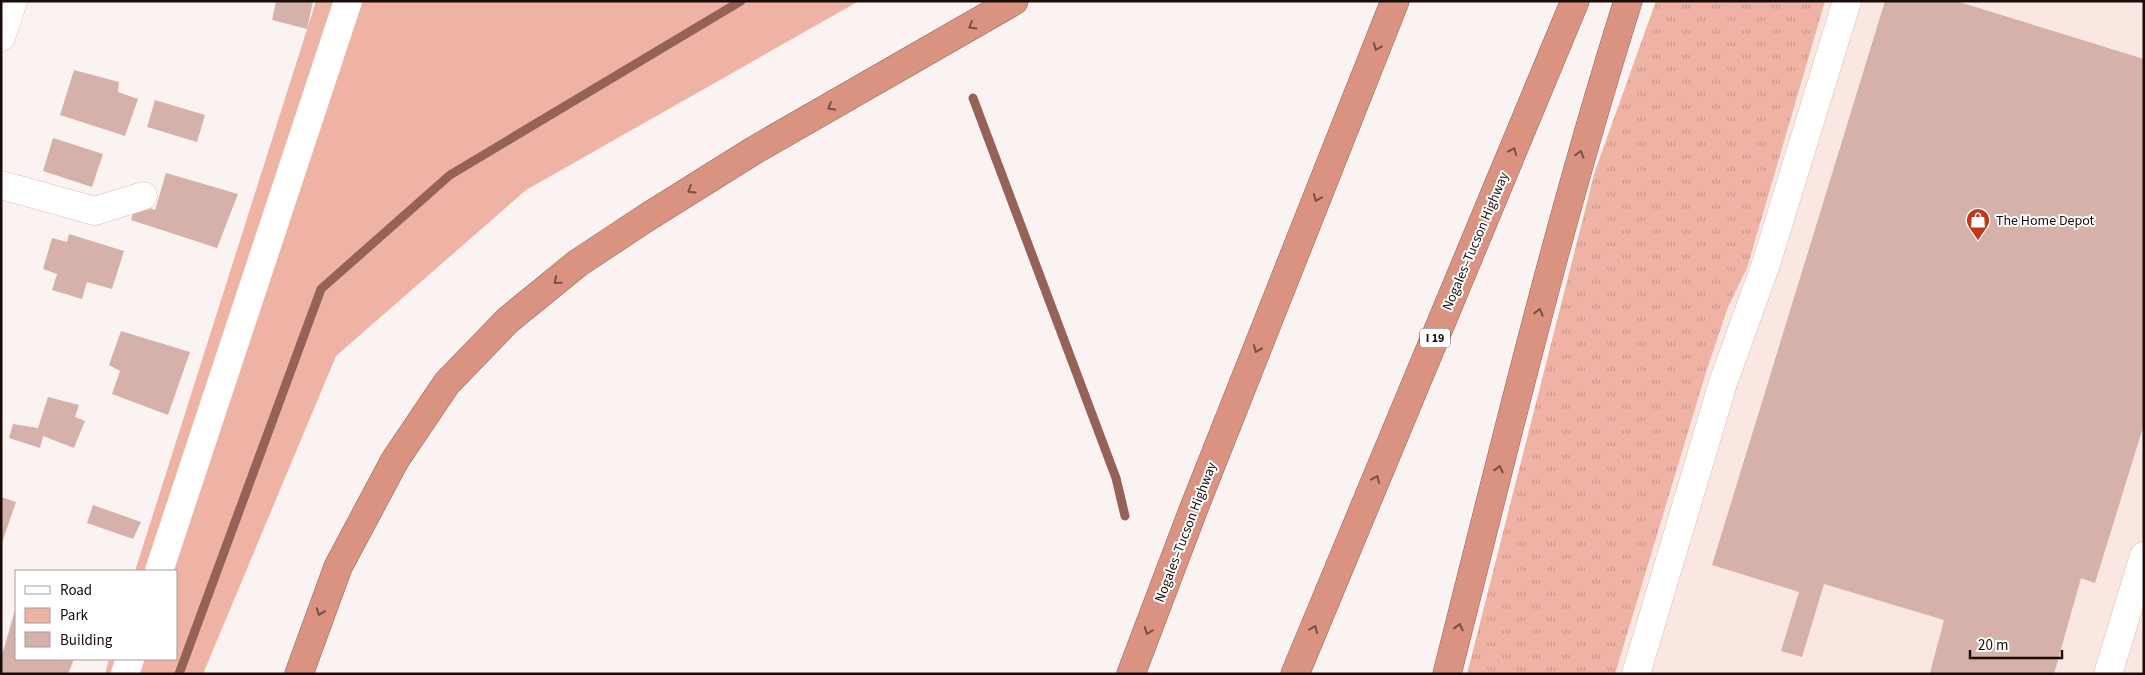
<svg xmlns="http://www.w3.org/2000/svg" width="2145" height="675" font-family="'Source Sans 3',sans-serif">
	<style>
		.built { fill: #fae7e2 }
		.grass { fill: url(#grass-tufts) }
		.park { fill: #efb3a5 }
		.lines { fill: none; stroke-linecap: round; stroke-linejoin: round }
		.stream { stroke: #966257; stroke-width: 9 }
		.building { fill: #d6b1a9 }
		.minor-casing { stroke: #dfbab1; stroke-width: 29 }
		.highway-casing { stroke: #966357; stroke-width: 29 }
		.minor { stroke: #fff; stroke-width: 28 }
		.highway { stroke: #da9281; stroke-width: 28 }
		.oneway { stroke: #7a4f45 }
		.labels { text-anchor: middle; stroke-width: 4; stroke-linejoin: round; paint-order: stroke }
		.shield { fill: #fff; stroke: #5e5553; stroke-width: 1 }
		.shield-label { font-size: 12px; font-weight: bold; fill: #190c09 }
		.poi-label { font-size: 14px; fill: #190c09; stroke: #fff; text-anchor: start }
		.street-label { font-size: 14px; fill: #190c09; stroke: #fff }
	</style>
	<defs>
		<pattern id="grass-tufts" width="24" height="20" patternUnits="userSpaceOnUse" patternTransform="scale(1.25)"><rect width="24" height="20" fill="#efb3a5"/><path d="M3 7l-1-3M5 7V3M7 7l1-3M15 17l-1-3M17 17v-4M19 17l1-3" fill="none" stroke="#cc998d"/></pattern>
	</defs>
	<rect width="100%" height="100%" fill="#fbf3f1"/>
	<path class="built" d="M1767,1h377v673h-585z"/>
	<path class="grass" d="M1656,1h169l-78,267 -19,39 -21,62 -92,305h-148l128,-503z"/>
	<path class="park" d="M316,1h543l-333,189 -190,166 -133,318h-98l4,-15h67v-88h-41z"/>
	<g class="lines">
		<path class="stream" d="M973,98l143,380 9,38
			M179,674l142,-385 129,-114 291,-174"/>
	</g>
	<path class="building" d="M276,1h37l-6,28 -35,-9z
		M1885,1h71l188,58v365l-49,159 -14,-5 -27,96 -124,-1 14,-53 -120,-36 -22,73 -21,-6 18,-59 -87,-27z
		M74,70l45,12 -1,10 20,7 -13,37 -65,-21z
		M155,100l50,15 -8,27 -50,-15z
		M53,138l50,16 -11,33 -49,-16z
		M166,173l72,21 -21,54 -86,-28 5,-17 19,7z
		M69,234l55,17 -12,38 -25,-7 -5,17 -30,-9 5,-16 -14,-5 9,-31 15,4z
		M121,331l69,21 -22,63 -56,-21 8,-23 -11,-6z
		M48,397l31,8 -4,12 10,4 -11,27 -31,-12 -3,12 -31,-10 4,-14 25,4z
		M1,497l15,5 -14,41h-1z
		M93,505l48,17 -8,17 -46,-16z
		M16,607v52h58l-6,15h-67v-16z"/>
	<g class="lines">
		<g class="minor-casing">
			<path id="minor" d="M1,37l12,-36
				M1,185l94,26 48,-15
				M159,571l189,-570
				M125,674l5,-15
				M1636,674l87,-291 43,-119 81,-263
				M2108,674l36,-118"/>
		</g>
		<g class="highway-casing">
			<path id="highway" d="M299,674l39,-107 57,-107 52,-77 61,-63 70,-57 68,-45 107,-67 261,-150
				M1131,674l61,-161 203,-512
				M1295,674l280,-673
				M1447,674c57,-225 111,-451 181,-673"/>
		</g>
		<use href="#minor" class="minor"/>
		<use href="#highway" class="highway"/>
	</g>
	<defs><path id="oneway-chevron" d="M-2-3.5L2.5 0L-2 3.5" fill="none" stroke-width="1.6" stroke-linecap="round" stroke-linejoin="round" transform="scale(1.25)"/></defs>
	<g class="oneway">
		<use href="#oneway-chevron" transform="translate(972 26) rotate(150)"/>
		<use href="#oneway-chevron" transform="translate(1377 47) rotate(112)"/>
		<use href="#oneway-chevron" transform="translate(831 107) rotate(150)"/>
		<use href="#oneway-chevron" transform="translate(1513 151) rotate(-67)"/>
		<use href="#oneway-chevron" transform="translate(1580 154) rotate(-75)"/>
		<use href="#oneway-chevron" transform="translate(691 190) rotate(148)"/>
		<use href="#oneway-chevron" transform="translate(1317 198) rotate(112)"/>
		<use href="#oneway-chevron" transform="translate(557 281) rotate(141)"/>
		<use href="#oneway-chevron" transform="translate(1539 312) rotate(-76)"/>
		<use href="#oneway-chevron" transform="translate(1257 349) rotate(112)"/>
		<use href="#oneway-chevron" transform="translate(1499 469) rotate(-76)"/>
		<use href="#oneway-chevron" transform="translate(1376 479) rotate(-67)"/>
		<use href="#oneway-chevron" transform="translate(320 612) rotate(110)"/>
		<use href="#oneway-chevron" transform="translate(1459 627) rotate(-76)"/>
		<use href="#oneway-chevron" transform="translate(1314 629) rotate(-67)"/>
		<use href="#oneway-chevron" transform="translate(1148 631) rotate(111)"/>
	</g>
	<defs>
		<g id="shop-pin" transform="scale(1.25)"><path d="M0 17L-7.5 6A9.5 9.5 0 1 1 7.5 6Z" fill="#c1371a" stroke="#fff"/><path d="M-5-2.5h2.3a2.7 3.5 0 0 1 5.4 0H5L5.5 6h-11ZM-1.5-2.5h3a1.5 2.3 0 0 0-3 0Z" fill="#fff"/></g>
	</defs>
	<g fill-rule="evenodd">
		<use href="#shop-pin" x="1978" y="220"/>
	</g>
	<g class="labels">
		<rect class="shield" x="1420" y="328.5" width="30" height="19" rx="4"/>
		<g class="shield-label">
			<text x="1435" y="342">I 19</text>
		</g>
		<g class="poi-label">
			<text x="1996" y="225">The Home Depot</text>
		</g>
		<g class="street-label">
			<text transform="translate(1475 241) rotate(-67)" y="5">Nogales–Tucson Highway</text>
			<text transform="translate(1185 532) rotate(-69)" y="5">Nogales–Tucson Highway</text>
		</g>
	</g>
	<rect width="2145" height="675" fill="none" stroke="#190c09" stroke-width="5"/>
	<rect x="15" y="570" width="162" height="90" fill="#ffffff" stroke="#a39e9d"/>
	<rect x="25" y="586" width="25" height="8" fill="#ffffff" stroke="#a39e9d"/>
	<text x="60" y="595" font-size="15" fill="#190c09">Road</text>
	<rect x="25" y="608" width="25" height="15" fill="#efb3a5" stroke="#a39e9d"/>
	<text x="60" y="620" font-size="15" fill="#190c09">Park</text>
	<rect x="25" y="632" width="25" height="15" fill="#d6b1a9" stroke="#a39e9d"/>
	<text x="60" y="645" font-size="15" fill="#190c09">Building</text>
	<path d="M1970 650v8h92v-8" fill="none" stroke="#190c09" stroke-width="2.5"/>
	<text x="1978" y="650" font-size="15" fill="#190c09" stroke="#ffffff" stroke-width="4" paint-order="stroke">20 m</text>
</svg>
